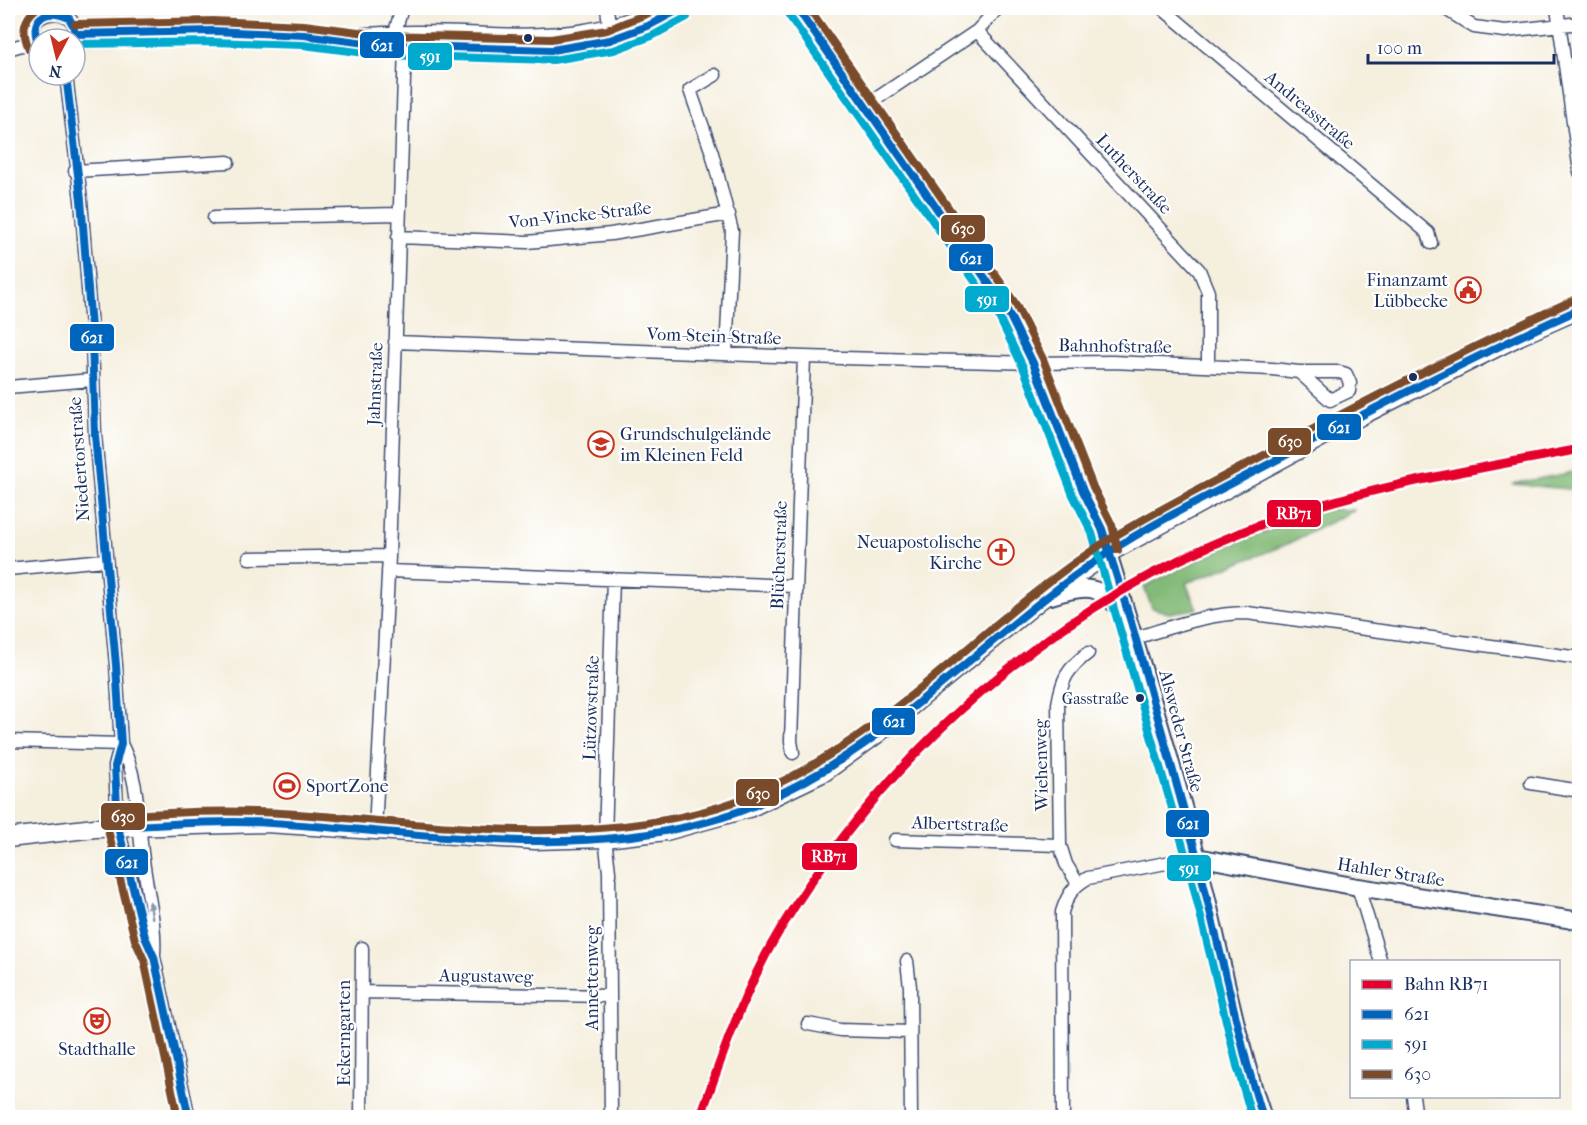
<svg xmlns="http://www.w3.org/2000/svg" width="1587" height="1125" font-family="'IM FELL French Canon',serif">
	<style>
		.forest { fill: #83ba77; stroke: #4f746a; stroke-width: 1.5 }
		.lines { fill: none; stroke-linecap: round; stroke-linejoin: round }
		.street-casing { stroke: #3c4c71; stroke-width: 15 }
		.secondary-casing { stroke: #3c4c71; stroke-width: 20 }
		.primary-casing { stroke: #3c4c71; stroke-width: 21 }
		.street { stroke: #fff; stroke-width: 12 }
		.secondary { stroke: #fff; stroke-width: 16 }
		.primary { stroke: #fff; stroke-width: 18 }
		.bus-1-casing { stroke: #fff; stroke-width: 12 }
		.bus-2-casing { stroke: #fff; stroke-width: 12 }
		.bus-3-casing { stroke: #fff; stroke-width: 12 }
		.bus-1 { stroke: #0065bd; stroke-width: 8 }
		.bus-2 { stroke: #00a9ce; stroke-width: 8 }
		.bus-3 { stroke: #7a4b2a; stroke-width: 8 }
		.rail-1-casing { stroke: #fff; stroke-width: 14 }
		.rail-1 { stroke: #e4002b; stroke-width: 9 }
		.oneway { fill: #8d97ae }
		.bus-dot { fill: #1b2f5e; stroke: #fff; stroke-width: 2 }
		.labels { text-anchor: middle; stroke-width: 4.5; stroke-linejoin: round; paint-order: stroke }
		.bus-label { font-size: 16px; fill: #1b2f5e; stroke: #fff; text-anchor: end }
		.street-label { font-size: 18px; fill: #1b2f5e; stroke: #fff }
		.poi-label { font-size: 18px; fill: #1b2f5e; stroke: #fff; text-anchor: end }
		.line-badge { stroke: #fff; stroke-width: 2 }
		.badge-label { font-size: 16px; text-anchor: middle; font-weight: bold; fill: #fff }
	</style>
	<rect width="100%" height="100%" fill="#fff"/>
	<filter id="ink" filterUnits="userSpaceOnUse"><feTurbulence type="fractalNoise" baseFrequency=".0167" numOctaves="2"/><feDisplacementMap in="SourceGraphic" scale="12" xChannelSelector="R" yChannelSelector="G"/><feConvolveMatrix kernelMatrix="1 2 1 2 8 2 1 2 1" color-interpolation-filters="sRGB"/></filter>
	<filter id="wash" filterUnits="userSpaceOnUse"><feTurbulence type="fractalNoise" baseFrequency=".008" numOctaves="4" result="noise"/><feDisplacementMap in="SourceGraphic" scale="24" xChannelSelector="R" yChannelSelector="G"/><feGaussianBlur stdDeviation="1.35" result="paint"/><feColorMatrix in="noise" values="0 0 0 0 0 0 0 0 0 0 0 0 0 0 0 0 0 1.4 0 .05"/><feComposite in="paint" operator="in"/></filter>
	<g filter="url(#wash)">
		<rect width="100%" height="100%" fill="#f5efde"/>
		<path class="forest" d="M1579,471v19l-67,-6z
			M1328,509l27,1 -70,35 -99,38 11,26 -28,4 -17,-5 -8,-21c63,-34 117,-55 184,-78z"/>
	</g>
	<g filter="url(#ink)">
		<g class="lines">
			<g class="street-casing">
				<path id="street" d="M607,8l3,25
					M797,8l209,300 27,55 50,128 19,38 6,24
					M1162,8l266,225 3,10
					M1444,8l30,19 31,4 75,-8
					M1557,8l23,164
					M977,31l222,239 9,22v74
					M395,32l7,-24
					M75,34l138,-3 91,4 77,10 171,5 58,-10 38,-14 34,-18
					M345,34c26,1 52,-3 78,-2 86,1 152,13 235,-24
					M39,45c-25,-36 45,-45 35,-6
					M8,49l28,-8
					M66,75l15,125 11,140 3,95 21,230 5,79 -6,22 3,61 27,110 9,20 35,161
					M715,75l-25,15 22,63 20,78 -6,123
					M867,105l110,-74 21,-23
					M75,171l153,-9
					M214,218l184,-4
					M398,237l129,5 84,-8 118,-20
					M395,342l409,15 229,6 79,-1 160,7 27,3 31,28 19,-9 1,-8 -4,-9 -7,-2h-40
					M8,387l84,-7
					M249,558l140,-2
					M8,569l97,-9
					M388,571l407,15
					M1135,638c37,-11 73,-25 112,-25l333,45
					M8,741l113,3
					M121,744c20,39 16,80 23,123 4,29 12,58 10,87
					M793,753l-2,-12 13,-384
					M1531,783l49,8
					M375,830l14,-274 16,-510
					M895,840l165,5
					M1078,884l-12,-20 -6,-19 -2,-141c4,-25 9,-35 30,-51
					M1358,887l23,75
					M907,961l3,26 1,131
					M362,992l248,4
					M808,1024l32,6 70,2
					M1413,1096l3,22
					M361,1118l1,-170
					M611,1118l-2,-246 -4,-34 8,-259
					M1063,1118l-1,-206c5,-16 11,-26 26,-34l109,-21"/>
			</g>
			<g class="secondary-casing">
				<path id="secondary" d="M1108,553c31,101 62,203 89,305 22,86 37,175 66,260
					M1051,596c36,-12 48,-12 73,18
					M1197,857l161,30 222,34"/>
			</g>
			<g class="primary-casing">
				<path id="primary" d="M8,838l87,-10 171,-5 269,17 70,-2 61,-7 83,-23 75,-36 54,-39 163,-134 67,-46 254,-138 157,-79 61,-27"/>
			</g>
			<use href="#street" class="street"/>
			<use href="#secondary" class="secondary"/>
			<use href="#primary" class="primary"/>
			<g class="bus-1-casing">
				<path id="bus-1" d="M797,8l209,300 27,55 50,128 19,38 29,93 66,235 50,207 16,54
					M75,34l138,-3 91,4 77,10 171,5 58,-10 38,-14 34,-18
					M39,45c-11,-26 6,-38 30,-27l5,9v12
					M66,75l15,125 11,140 3,95 21,230 5,79 -6,22 3,61 27,110 9,20 35,161
					M118,827c51,-3 102,-7 153,-4 143,8 294,37 435,-1 159,-43 267,-180 400,-268 52,-34 108,-61 163,-90 102,-54 205,-108 311,-155"/>
			</g>
			<g class="bus-2-casing">
				<path id="bus-2" d="M788,14l209,299 26,54 50,128 19,38 95,327 50,206 15,52
					M75,44l138,-2 90,3 78,10 172,5 61,-10 38,-14 35,-19"/>
			</g>
			<g class="bus-3-casing">
				<path id="bus-3" d="M809,8l206,295 28,56 50,128 19,38 6,25
					M75,24l138,-3 91,4 78,10 169,4 56,-9 54,-22
					M29,49c-7,-17 -7,-29 8,-41
					M178,1118l-34,-158 -9,-20 -27,-110 5,-12c18,-4 37,-4 56,-5 43,-2 86,-2 129,1 133,10 271,32 403,-2 159,-40 267,-181 401,-268 52,-33 108,-60 162,-89 103,-55 206,-108 312,-156"/>
			</g>
			<use href="#bus-1" class="bus-1"/>
			<use href="#bus-2" class="bus-2"/>
			<use href="#bus-3" class="bus-3"/>
			<g class="rail-1-casing">
				<path id="rail-1" d="M700,1118c23,-65 45,-131 81,-190 108,-177 269,-319 461,-396 107,-43 225,-61 338,-83"/>
			</g>
			<use href="#rail-1" class="rail-1"/>
		</g>
		<defs><path id="oneway-solid" d="M-6-.8H1V-3.2L6.5 0L1 3.2V.8H-6Z" transform="scale(1.5)"/></defs>
		<use class="oneway" href="#oneway-solid" transform="translate(151 910) rotate(-99)"/>
	</g>
	<defs>
		<g id="civic-ring" transform="scale(1.35)"><circle r="9.5" fill="#fff" stroke="#c8321e" stroke-width="1.5"/><path d="M-.6-6.5H3V-4.5H.6V-3L4-1V1h2V6H-6V1h2V-1L-.6-3ZM-1.2 2.5V6h2.4V2.5Z" fill="#c8321e"/></g>
		<g id="school-ring" transform="scale(1.35)"><circle r="9.5" fill="#fff" stroke="#c8321e" stroke-width="1.5"/><path d="M0-5L7-2L0 1L-7-2ZM-4 1L0 2.5L4 1V4Q0 6-4 4Z" fill="#c8321e"/></g>
		<g id="church-ring" transform="scale(1.35)"><circle r="9.5" fill="#fff" stroke="#c8321e" stroke-width="1.5"/><path d="M-1.2-6h2.4v3.5h3.3v2.4h-3.3V6h-2.4V-.1h-3.3v-2.4h3.3Z" fill="#c8321e"/></g>
		<g id="stadium-ring" transform="scale(1.35)"><circle r="9.5" fill="#fff" stroke="#c8321e" stroke-width="1.5"/><path d="M0-5a6.5 5 0 1 0 0 10a6.5 5 0 1 0 0-10ZM-3.5-1.8h7v3.6h-7Z" fill="#c8321e"/></g>
		<g id="theatre-ring" transform="scale(1.35)"><circle r="9.5" fill="#fff" stroke="#c8321e" stroke-width="1.5"/><path d="M-5-5.5Q0-4 5-5.5V0Q5 5 0 6Q-5 5-5 0ZM-3.3-2.5H-1v1.5H-3.3ZM1-2.5H3.3v1.5H1ZM-2.8 1Q0 5.5 2.8 1Z" fill="#c8321e"/></g>
	</defs>
	<g fill-rule="evenodd">
		<use href="#civic-ring" x="1468" y="290"/>
		<use href="#school-ring" x="601" y="444"/>
		<use href="#church-ring" x="1001" y="552"/>
		<use href="#stadium-ring" x="287" y="786"/>
		<use href="#theatre-ring" x="97" y="1021"/>
	</g>
	<g class="bus-dot">
		<circle cx="528" cy="38" r="5"/>
		<circle cx="1413" cy="377" r="5"/>
		<circle cx="1140" cy="698" r="5"/>
	</g>
	<g class="labels">
		<g class="bus-label">
			<text x="1129" y="704">Gasstraße</text>
		</g>
		<g class="street-label">
			<text transform="translate(1310 110) rotate(40)" y="6">Andreasstraße</text>
			<text transform="translate(1134 174) rotate(47)" y="6">Lutherstraße</text>
			<text transform="translate(580 215) rotate(-6)" y="6">Von-Vincke-Straße</text>
			<text transform="translate(714 336) rotate(2)" y="6">Vom-Stein-Straße</text>
			<text transform="translate(1115 346) rotate(1)" y="6">Bahnhofstraße</text>
			<text transform="translate(375 384) rotate(-88)" y="6">Jahnstraße</text>
			<text transform="translate(79 459) rotate(-94)" y="6">Niedertorstraße</text>
			<text transform="translate(779 555) rotate(-88)" y="6">Blücherstraße</text>
			<text transform="translate(591 708) rotate(-88)" y="6">Lützowstraße</text>
			<text transform="translate(1181 731) rotate(75)" y="6">Alsweder Straße</text>
			<text transform="translate(1041 765) rotate(-91)" y="6">Wiehenweg</text>
			<text transform="translate(960 824) rotate(2)" y="6">Albertstraße</text>
			<text transform="translate(1391 872) rotate(9)" y="6">Hahler Straße</text>
			<text transform="translate(486 976) rotate(1)" y="6">Augustaweg</text>
			<text transform="translate(592 978) rotate(-90)" y="6">Annettenweg</text>
			<text transform="translate(344 1033) rotate(-90)" y="6">Eckerngarten</text>
		</g>
		<g class="poi-label">
			<text x="1448" y="286">Finanzamt<tspan x="1448" dy="21">Lübbecke</tspan></text>
			<text x="620" y="440" text-anchor="start">Grundschulgelände<tspan x="620" dy="21">im Kleinen Feld</tspan></text>
			<text x="982" y="548">Neuapostolische<tspan x="982" dy="21">Kirche</tspan></text>
			<text x="306" y="792" text-anchor="start">SportZone</text>
			<text x="97" y="1055" text-anchor="middle">Stadthalle</text>
		</g>
	</g>
	<g class="line-badge">
		<rect x="359" y="31" width="46" height="28" rx="6" fill="#0065bd"/>
		<rect x="407" y="42" width="46" height="29" rx="6" fill="#00a9ce"/>
		<rect x="940" y="214" width="46" height="29" rx="6" fill="#7a4b2a"/>
		<rect x="948" y="243" width="46" height="29" rx="6" fill="#0065bd"/>
		<rect x="964" y="285" width="46" height="28" rx="6" fill="#00a9ce"/>
		<rect x="69" y="323" width="46" height="29" rx="6" fill="#0065bd"/>
		<rect x="1316" y="413" width="46" height="28" rx="6" fill="#0065bd"/>
		<rect x="1267" y="427" width="45" height="29" rx="6" fill="#7a4b2a"/>
		<rect x="1266" y="499" width="56" height="29" rx="6" fill="#e4002b"/>
		<rect x="871" y="707" width="45" height="29" rx="6" fill="#0065bd"/>
		<rect x="735" y="778" width="45" height="29" rx="6" fill="#7a4b2a"/>
		<rect x="100" y="802" width="46" height="29" rx="6" fill="#7a4b2a"/>
		<rect x="1165" y="809" width="45" height="29" rx="6" fill="#0065bd"/>
		<rect x="801" y="842" width="57" height="29" rx="6" fill="#e4002b"/>
		<rect x="104" y="848" width="45" height="28" rx="6" fill="#0065bd"/>
		<rect x="1166" y="854" width="46" height="28" rx="6" fill="#00a9ce"/>
	</g>
	<g class="badge-label">
		<text x="382" y="51">621</text>
		<text x="430" y="62">591</text>
		<text x="963" y="234">630</text>
		<text x="971" y="264">621</text>
		<text x="987" y="305">591</text>
		<text x="92" y="343">621</text>
		<text x="1339" y="433">621</text>
		<text x="1290" y="447">630</text>
		<text x="1294" y="519">RB71</text>
		<text x="894" y="727">621</text>
		<text x="758" y="799">630</text>
		<text x="123" y="822">630</text>
		<text x="1188" y="829">621</text>
		<text x="829" y="862">RB71</text>
		<text x="127" y="868">621</text>
		<text x="1189" y="874">591</text>
	</g>
	<rect width="1587" height="1125" fill="none" stroke="#fff" stroke-width="30"/>
	<rect x="1350" y="960" width="210" height="138" fill="#ffffff" stroke="#a4acbf" stroke-width="1.5"/>
	<rect x="1362" y="980" width="30" height="9" fill="#e4002b" stroke="#a4acbf" stroke-width="1.5"/>
	<text x="1404" y="990" font-size="18" fill="#1b2f5e">Bahn RB71</text>
	<rect x="1362" y="1010" width="30" height="9" fill="#0065bd" stroke="#a4acbf" stroke-width="1.5"/>
	<text x="1404" y="1020" font-size="18" fill="#1b2f5e">621</text>
	<rect x="1362" y="1040" width="30" height="9" fill="#00a9ce" stroke="#a4acbf" stroke-width="1.5"/>
	<text x="1404" y="1050" font-size="18" fill="#1b2f5e">591</text>
	<rect x="1362" y="1070" width="30" height="9" fill="#7a4b2a" stroke="#a4acbf" stroke-width="1.5"/>
	<text x="1404" y="1080" font-size="18" fill="#1b2f5e">630</text>
	<g transform="translate(57 57) rotate(187)"><circle r="28" fill="#ffffff" stroke="#a4acbf" stroke-width="1.5"/>
	<path d="M0-4.5L10 22L0 15L-10 22Z" fill="#c8321e"/>
	<text y="-9" font-size="16" font-weight="bold" text-anchor="middle" fill="#1b2f5e">N</text>
	</g>
	<path d="M1368 54v9h186v-9" fill="none" stroke="#1b2f5e" stroke-width="3"/>
	<text x="1377" y="54" font-size="18" fill="#1b2f5e" stroke="#ffffff" stroke-width="4.5" paint-order="stroke">100 m</text>
</svg>
